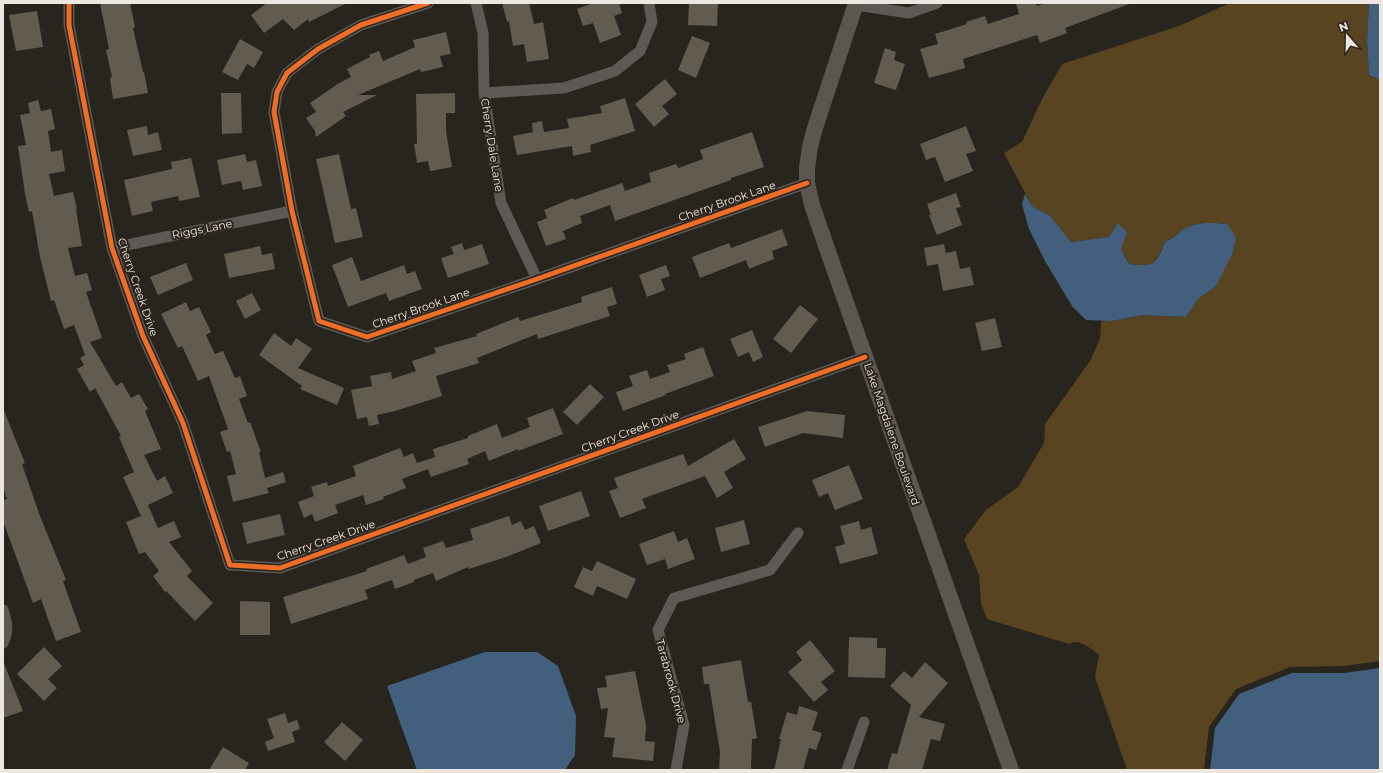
<svg xmlns="http://www.w3.org/2000/svg" width="1383" height="773" font-family="Montserrat,sans-serif">
	<style>
		.green { fill: #584420 }
		.water { fill: #42607e }
		.building { fill: #625b50 }
		.lines { fill: none; stroke-linecap: round; stroke-linejoin: round }
		.street { stroke: #5d5955; stroke-width: 11 }
		.secondary { stroke: #5b564f; stroke-width: 16 }
		.cycleway-casing { stroke: #2b251b; stroke-width: 8 }
		.cycleway { stroke: #ee6e29; stroke-width: 5 }
		.labels { text-anchor: middle; stroke-width: 4; stroke-linejoin: round; paint-order: stroke }
		.street-label { font-size: 11px; fill: #ece7e1; stroke: #2b251b }
	</style>
	<rect width="100%" height="100%" fill="#28241e"/>
	<path class="green" d="M1230,3h139l-2,37 2,35 11,5v581l-36,5 -54,1 -54,22 -27,38 -5,43h-77l-32,-93 4,-22c-8,-6 -19,-17 -30,-11l-82,-25 -6,-16 -2,-28 -15,-36 22,-29 32,-23 26,-44 1,-19 45,-63 10,-22 1,-18h11l31,-6 43,2 12,-18 18,-13 8,-17 3,-45c-14,-1 -28,-3 -41,4 -8,4 -12,11 -21,14 -10,23 -12,25 -36,22l-8,-15 -3,-26 -9,14 -38,5 -21,-26 -18,-10 -28,-53 18,-11 20,-43 20,-35 117,-38z"/>
	<path class="water" d="M1369,3h11v77l-11,-5 -2,-35z
		M1025,194l7,12 18,10 21,26 38,-5 9,-14 9,10 -6,16 8,15c24,3 27,1 36,-22 9,-3 13,-10 21,-14 13,-7 27,-5 41,-4l9,13 -3,15 -17,34 -18,13 -12,18 -43,-2 -31,6 -26,-1 -14,-14 -27,-45 -16,-32 -7,-25z
		M485,652h52l21,14 18,50 -1,39 -10,15h-148l-30,-84z
		M1380,668v102h-170l5,-42 24,-34 53,-21h52z"/>
	<path class="building" d="M100,3h30l5,24 -2,1 10,44h1l4,21 -35,6 -3,-21 2,-1 -6,-27 3,-1z
		M267,3h80l-38,19 -1,-3 -14,11 -11,-11 -19,14 -13,-18z
		M502,3h27l5,21 9,-2 6,37 -22,3 -3,-18 -11,2 -4,-25 -2,1z
		M593,3h26l3,10 -8,3 7,19 -21,8 -7,-20 -10,3 -6,-17z
		M689,3h29l-1,23 -29,-1z
		M1016,3h20l1,3 9,-3 83,1 -64,24 2,5 -27,10 -3,-8 -74,24 2,9 -36,10 -9,-29 18,-5 -3,-10 32,-10 -1,-2 19,-6 3,8 31,-10z
		M37,11l6,36 -27,4 -7,-36z
		M446,32l5,22 -11,2 3,11 -22,5 -1,-3 -62,26h19l-34,17 3,4 -30,21 -1,-6 -9,-13 10,-6 -6,-9 29,-20 12,-6 -4,-8 23,-12 -1,-2 10,-4 4,10 32,-14 -2,-7z
		M692,36l18,7 -14,35 -18,-8z
		M240,39l23,13 -9,16 -7,-4 -9,16 -16,-8z
		M885,48l11,4 -2,8 11,4 -9,26 -22,-7z
		M665,79l12,15 -15,12 7,8 -15,13 -19,-23z
		M221,93h20l1,40 -20,1z
		M455,93v20h-9v18l6,36 -22,4 -2,-10 -11,2 -3,-19h3l-1,-50z
		M625,98l10,33 -45,14 1,7 -18,4 -1,-10 -55,9 -4,-19 20,-4 -1,-9 10,-2 2,11 25,-4 -2,-9 35,-6 -2,-7z
		M38,100l3,11 10,-2 4,20 -7,2 3,21 11,-2 3,21 -16,3 5,22 19,-4 4,17h-1l6,37 -14,2 7,28 12,-3 5,17 -6,2 16,46 -12,4 26,44 6,-4 9,16 8,-4 9,15 -3,2 16,38 -17,6 13,26 8,-5 8,17 -25,12 10,23 16,-7 7,16 -12,5 23,29 -5,5 26,27 -18,18 -29,-30 -1,1 -12,-16 6,-5 -14,-19 -6,2 -13,-32 15,-6 -18,-39 11,-5 -15,-35 2,-1 -26,-48 -5,4 -13,-23 7,-4 -4,-7 5,-3 -11,-30 -10,4 -10,-29 -3,1 -11,-44 -8,-46 -3,1 -4,-18 -7,-48 8,-1 -6,-30 10,-2 -2,-10z
		M147,126l1,9 10,-3 4,18 -29,6 -6,-26z
		M966,126l10,25 -10,3 7,17 -28,11 -10,-25 -9,3 -6,-16z
		M752,132l12,35 -33,11v2l-116,41 -5,-16 -30,11 2,7 -19,8 3,8 -20,7 -9,-24 10,-4 -3,-8 29,-12 1,2 48,-17 3,8 26,-9 -2,-9 27,-9 2,4 25,-9 -3,-9z
		M245,154l2,8 9,-2 6,26 -19,4 -2,-9 -19,4 -5,-25z
		M339,154l12,55 5,-1 7,29 -28,6 -19,-84z
		M191,158l9,39 -21,4 -1,-5 -27,6 2,9 -21,5 -8,-36 48,-11 -1,-7z
		M956,193l5,14 -5,1 6,17 -25,10 -8,-20h2l-4,-11z
		M782,229l6,16 -16,6 2,8 -25,10 -3,-9 -46,18 -8,-21 37,-14 2,5z
		M462,243l2,7 18,-6 7,20 -41,14 -7,-20 13,-4 -3,-7z
		M944,244l2,9 10,-2 4,18 10,-2 4,18 -31,6 -5,-27 -11,2 -3,-18z
		M260,246l2,9 10,-2 3,16 -46,9 -5,-24z
		M352,257l9,24 43,-16 3,9 8,-3 7,18 -33,12 -3,-8 -38,14 -16,-42z
		M186,263l7,17 -35,15 -8,-18z
		M666,265l4,11 -9,3 4,11 -18,7 -8,-22z
		M612,287l5,17 -10,3 3,9 -72,23 -1,-5 -60,24 2,5 -43,13 6,20 -47,15 -18,4 2,9 -10,2 -2,-9 -10,2 -6,-29 21,-4 -2,-10 21,-4 1,7 24,-8 -4,-10 24,-8 -2,-5 43,-12 -1,-2 42,-17 2,4 62,-19 -1,-5z
		M252,293l9,17 -16,9 -9,-18z
		M186,302l4,9 9,-4 12,25 -5,3 9,19 8,-3 12,27 5,-2 7,20 -8,3 9,24 2,-1 11,30h-2l6,26 18,-6 3,10 -19,6 2,5 -36,9 -6,-26 9,-2 -6,-23 -3,1 -7,-20 8,-3 -19,-53 -11,5 -16,-35 -4,2 -17,-34z
		M800,305l18,14 -27,34 -18,-14z
		M995,318l7,29 -20,4 -7,-28z
		M752,330l11,27 -10,5 -4,-10 -11,5 -8,-18z
		M274,333l17,13 5,-8 16,11 -14,19 46,20 -7,17 -37,-16 2,-3 -43,-31z
		M703,347l11,29 -49,18 1,1 -43,16 -7,-19 17,-6 -4,-10 18,-6 3,9 20,-7 -3,-7 19,-6 -2,-5z
		M590,384l14,13 -27,28 -14,-13z
		M3,408l22,55 -3,1 18,52 26,64 -3,1 18,51 -25,9 -15,-42 -8,4 -30,-82v-21l4,-1 -4,-12z
		M553,408l10,26 -45,17v-2l-29,12 -4,-10 -18,8 2,5 -38,13 -3,-8 -26,10 4,9 -23,9 1,2 -18,6 -3,-10 -28,10 3,8 -23,9 -3,-8 -8,4 -6,-16 16,-6 -3,-9 16,-5 1,4 28,-10 -3,-10 47,-18 4,9 9,-4 4,10 18,-6 -2,-8 35,-11v-2l29,-12 5,14 28,-11 -3,-9z
		M807,411l38,4 -2,23 -40,-5 -38,14 -7,-20z
		M734,439l12,20 -22,13 9,16 -16,10 -12,-22 -63,23 4,9 -26,10 -11,-27 9,-3 -4,-10 69,-24 5,12z
		M849,465l14,34 -28,11 -7,-17 -9,4 -7,-17z
		M581,491l9,25 -42,15 -9,-25z
		M280,514l5,21 -38,9 -5,-21z
		M509,516l3,9 9,-4 4,9 9,-4 7,17 -35,14 -37,12 -1,-2 -32,14 -3,-8 -19,7v2l-19,7 -3,-9 -27,10 3,9 -77,25 -8,-27 84,-26 -1,-2 38,-14 4,9 18,-7 -3,-9 20,-7 3,7 27,-8 -3,-11z
		M744,520l6,24 -29,8 -6,-24z
		M859,521l2,9 10,-3 7,27 -38,10 -5,-17 10,-3 -5,-18z
		M674,531l4,11 9,-4 8,21 -27,10 -3,-10 -18,6 -8,-21z
		M597,561l39,18 -9,20 -30,-13 -4,10 -19,-9 9,-20 9,4z
		M240,601l30,1v33h-30z
		M849,637l28,1v10h9l-1,30 -37,-1z
		M810,640l25,31 -14,11 7,8 -14,12 -26,-30 14,-12 -6,-8z
		M44,647l18,19 -14,13 9,9 -13,13 -27,-27z
		M741,660l7,42h3l6,36 -5,1 -1,31h-32l1,-18 -11,-68h-5l-2,-17z
		M3,661l20,50 -20,7z
		M925,662l23,21 -29,34 26,7 -5,17 -9,-2 -9,31h-35l5,-17 5,1 14,-49 -21,-19 14,-15 8,7z
		M635,671l11,54 -1,16 10,1 -2,19 -41,-4 3,-19 -11,-1 4,-29 -7,1 -4,-21 10,-1 -2,-11z
		M799,706l19,6 -6,18 10,3 -6,17 -7,-2 -6,22h-29l7,-31h-2l8,-27 10,3z
		M285,713l3,10 9,-3 3,9 -8,3 3,10 -27,9 -3,-9 9,-4 -7,-19z
		M342,722l21,18 -18,21 -21,-19z
		M223,747l26,16 -4,7h-36z"/>
	<g class="lines">
		<path class="street" d="M69,3v22l43,223 31,88 40,87 47,142 50,3 585,-211
			M428,3l-67,22 -43,24 -31,24 -10,19 -3,20 18,99 27,110 48,16 170,-58 270,-96
			M476,3l7,30 1,60 17,110 36,76
			M856,5l53,8 28,-10
			M484,93l80,-5 51,-17 25,-20 12,-29 -3,-19
			M112,248l180,-37
			M3,610c4,12 6,21 0,33
			M676,770l8,-45 -26,-95 16,-32 96,-28 28,-37
			M847,770l17,-48"/>
		<path class="secondary" d="M856,3l-42,128 -4,16 -3,21v15l5,22 20,58 179,507"/>
		<g class="cycleway-casing">
			<path id="cycleway" d="M69,3v22l43,223 31,88 40,87 47,142 50,3 585,-211
				M428,3l-67,22 -43,24 -31,24 -10,19 -3,20 18,99 27,110 48,16 170,-58 270,-96"/>
		</g>
		<use href="#cycleway" class="cycleway"/>
	</g>
	<g class="labels">
		<g class="street-label">
			<text transform="translate(492 145) rotate(81)" y="4">Cherry Dale Lane</text>
			<text transform="translate(727 201) rotate(-19)" y="4">Cherry Brook Lane</text>
			<text transform="translate(202 229) rotate(-11)" y="4">Riggs Lane</text>
			<text transform="translate(138 287) rotate(71)" y="4">Cherry Creek Drive</text>
			<text transform="translate(421 308) rotate(-19)" y="4">Cherry Brook Lane</text>
			<text transform="translate(630 431) rotate(-20)" y="4">Cherry Creek Drive</text>
			<text transform="translate(892 434) rotate(71)" y="4">Lake Magdalene Boulevard</text>
			<text transform="translate(326 540) rotate(-19)" y="4">Cherry Creek Drive</text>
			<text transform="translate(671 681) rotate(75)" y="4">Tarabrook Drive</text>
		</g>
	</g>
	<rect width="1383" height="773" fill="none" stroke="#ece7e1" stroke-width="8"/>
	<g transform="translate(1347 36) rotate(340)" stroke="#2b251b" stroke-width="3" paint-order="stroke">
	<path d="M0-3L7 15L0 10L-7 15Z" fill="#ece7e1"/>
	<text y="-6" font-size="11" font-weight="bold" text-anchor="middle" fill="#ece7e1">N</text>
	</g>
</svg>
